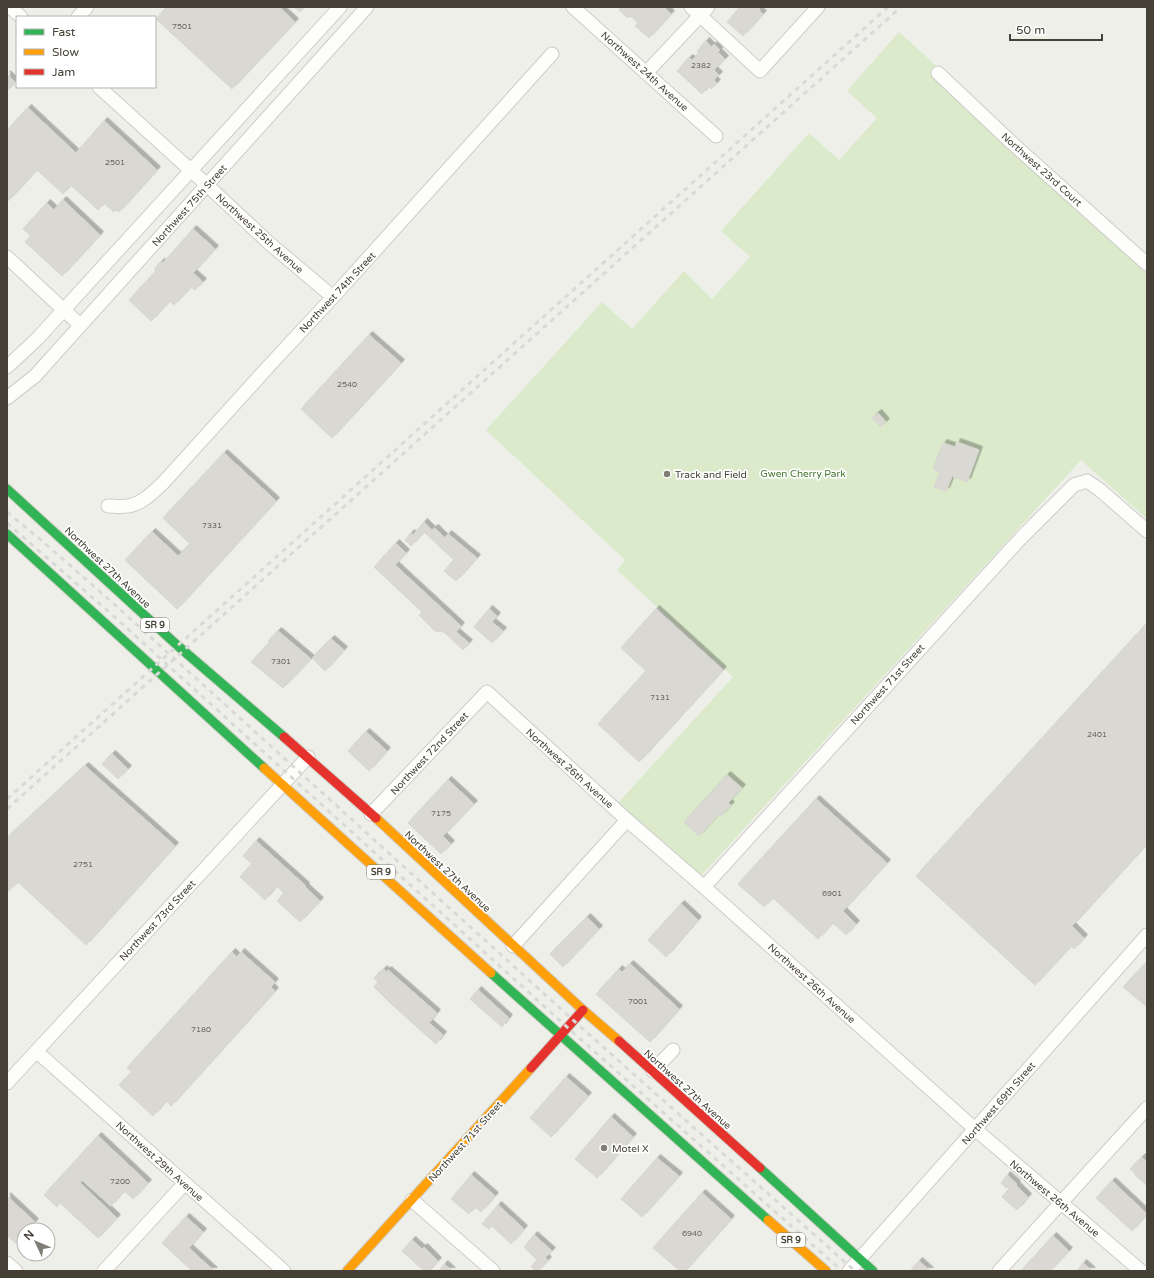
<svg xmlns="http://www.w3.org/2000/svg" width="1154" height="1278" font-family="'Varela Round',sans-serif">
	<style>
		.green { fill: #daeacb }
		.building { fill: #d9d8d2; stroke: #d7d6d0; filter: url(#shadow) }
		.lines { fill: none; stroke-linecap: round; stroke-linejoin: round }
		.street-casing { stroke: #cdccc7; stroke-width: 15 }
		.fast-casing { stroke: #ceccc1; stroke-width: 11 }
		.slow-casing { stroke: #ceccc1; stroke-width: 11 }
		.jam-casing { stroke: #ceccc1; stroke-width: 11 }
		.street { stroke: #fdfdfc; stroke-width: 13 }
		.fast { stroke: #30b455; stroke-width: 9 }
		.slow { stroke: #ff9f0a; stroke-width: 9 }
		.jam { stroke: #e5322d; stroke-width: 9 }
		.rail { stroke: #d9d9d8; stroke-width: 3; stroke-dasharray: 5 5; stroke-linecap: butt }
		.poi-dot { fill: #807e75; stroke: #fff; stroke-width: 1.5 }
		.labels { text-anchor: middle; stroke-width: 3.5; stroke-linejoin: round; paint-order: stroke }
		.number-label { font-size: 8px; fill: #6b685e }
		.shield { fill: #fff; stroke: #7d7a72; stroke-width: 1 }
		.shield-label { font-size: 9px; font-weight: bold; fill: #454136 }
		.street-label { font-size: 10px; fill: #454136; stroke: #fff }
		.park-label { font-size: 10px; fill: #41742c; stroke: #fff }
		.poi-label { font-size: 10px; fill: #454136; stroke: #fff; text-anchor: start }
	</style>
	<defs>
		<filter id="shadow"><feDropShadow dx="3.5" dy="-3.5" stdDeviation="0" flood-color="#0004"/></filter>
	</defs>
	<rect width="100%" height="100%" fill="#efefea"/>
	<path class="green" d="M899,32l248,224v263l-66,-59 -382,418 -82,-74 116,-127 -116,-107 8,-10 -139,-130 116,-128 30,27 52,-58 28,28 38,-42 -29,-26 88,-98 30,27 38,-42 -30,-27z"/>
	<path class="building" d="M167,7h112l16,15 -63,67 -76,-70z
		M294,7h11l-5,5z
		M621,7h43l7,7 -22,24 -14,-12 3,-3 -8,-7 -2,2 -9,-8z
		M740,7h18l2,2 -1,2 4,3 -20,22 -16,-14z
		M706,41l6,6 2,-3 6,6 -2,2 7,7 -11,11 5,5 -5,5 3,3 -6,6 -3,-3 -6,8 -25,-23 12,-13 3,2 7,-7 -2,-2z
		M7,74l8,8 -8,9z
		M28,108l48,45 28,-32 53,49 -38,42 -3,-2 -2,2 -10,-9 -6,7 -27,-25 -8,9 -26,-24 -30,32v-72z
		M63,200l37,35 -38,41 -37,-34 6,-6 -8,-7 24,-26 7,7z
		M193,229l22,20 -22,24 10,9 -8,8 -4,-3 -17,18 -4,-4 -19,20 -22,-21 27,-29 -2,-2 7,-7 2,1z
		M369,335l32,28 -69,75 -31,-29z
		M878,413l8,9 -5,5 -9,-9z
		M957,442l22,8 -12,32 -15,-6 -6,15 -12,-4 6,-15 -7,-3 10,-26 12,4z
		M224,453l52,48 -99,108 -52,-49 27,-28 26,24 12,-12 -27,-26z
		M424,522l8,8 3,-2 10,10 3,-4 29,24 -21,23 -12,-10 10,-11 -30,-28 -13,14 -6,-6 6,-7 2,2z
		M396,543l10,10 -11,12 66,61 -5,6 13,11 -6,7 -19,-18 -9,-1 -16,-16 3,-3 -48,-45z
		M489,609l8,7 -5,6 11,9 -11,12 -18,-16z
		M656,609l67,61 -84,92 -41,-38 48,-53 -25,-23z
		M1147,623v221l-75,82 12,12 -10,11 -3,-3 -36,39 -119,-109z
		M278,631l33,28 -28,29 -32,-26 19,-20 -2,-1z
		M331,639l13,11 -19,21 -13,-13z
		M366,732l21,19 -18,20 -21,-20z
		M112,754l16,15 -10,10 -16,-15z
		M85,766l90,80 -89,99 -68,-63 -11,10v-54z
		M727,775l15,13 -14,15 3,2 -10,11 -2,-2 -20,22 -15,-14z
		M448,780l26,24 -31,32 8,8 -10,10 -33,-31z
		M816,799l71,64 -44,48 13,13 -10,11 -13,-12 -15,16 -45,-41 -9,9 -26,-23z
		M256,841l50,45 -1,1 15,14 -20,21 -23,-21 7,-8 -41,-37z
		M252,864l24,22 -11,14 -25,-23z
		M681,904l17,16 -32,37 -18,-17z
		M587,917l12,12 -36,38 -13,-13z
		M232,952l5,5 4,-5 34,30 -4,5 4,4 -104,115 -5,-5 -13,15 -34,-31 13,-13 -5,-4z
		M1147,962v45l-24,-20z
		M630,964l49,45 -29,33 -54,-48 23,-25 3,3z
		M384,969l2,3 2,-2 49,43 -8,10 14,12 -7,9 -47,-42 -15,-15 4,-5 -4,-4z
		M478,990l31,28 -7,9 -32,-28z
		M566,1077l22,19 -37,41 -21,-19z
		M611,1117l22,20 -36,41 -22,-19z
		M98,1136l50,47 -15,16 -9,-8 -13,15 -29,-26 -2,3 37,35 -19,20 -38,-35 -3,4 -13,-12z
		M1142,1157l5,5 -1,23 -11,-10 1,-1 -6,-5z
		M657,1158l22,18 -37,41 -21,-18z
		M471,1175l24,21 -14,16 -6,-5 -6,7 -18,-15z
		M1007,1175l10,9 -1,1 12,12 -11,13 -15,-13 7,-8 -2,-2 -1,1 -5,-5z
		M1112,1181l35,33 -15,17 -36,-33z
		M702,1193l29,26 -46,52h-5l-27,-23z
		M7,1196l28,26 -7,8h-4v4l-9,9 -8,-8z
		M498,1205l26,24 -13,15 -19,-18 -3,3 -7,-5z
		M186,1217l17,15 -14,16 25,23h-22l-30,-28z
		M534,1235l18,16 -7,7 3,2 -10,11h-2l-5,-4 6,-7 -13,-13z
		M1053,1236l16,15 -19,20h-29z
		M412,1240l10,9 2,-2 14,14 -9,10h-5l-22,-20z
		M919,1261l11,10h-20z
		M1083,1263l9,8h-15z
		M444,1264l8,7h-13z"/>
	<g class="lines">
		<g class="street-casing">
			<path id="street" d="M10,7l11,10
				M573,7l143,129
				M691,7l69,64 58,-64
				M78,17l9,-10
				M646,73l62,-66
				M938,73l74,70 135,121
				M99,87l108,98 62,58 64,54
				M7,257l73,68
				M7,367l30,-28 303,-332
				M7,398l28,-22 332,-369
				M108,506c6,0 13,1 20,0 14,-2 25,-14 35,-23l105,-116 65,-70 219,-243
				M371,814l116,-122 140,128 77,67 271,242 166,142
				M704,887l316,-348 54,-54 13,-4 13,9 47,41
				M513,946l114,-126
				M36,1051l248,220
				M653,1071l20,-21
				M7,1083l301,-326
				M412,1200l81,71
				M7,1263l9,8
				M104,1271l81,-88
				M849,1271l298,-336
				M999,1271l148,-163"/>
		</g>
		<g class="fast-casing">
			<path id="fast" d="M7,489l171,157 106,91
				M7,534l257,234
				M491,973l277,247
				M760,1168l113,103"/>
		</g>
		<g class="slow-casing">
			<path id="slow" d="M264,768l227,205
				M376,818l207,192 36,31
				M768,1220l58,51
				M347,1271l184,-203"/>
		</g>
		<g class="jam-casing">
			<path id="jam" d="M284,737l92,81
				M619,1041l141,127
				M531,1068l52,-58"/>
		</g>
		<use href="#street" class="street"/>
		<use href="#fast" class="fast"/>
		<use href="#slow" class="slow"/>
		<use href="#jam" class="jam"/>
		<path class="rail" d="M7,512l34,28 73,64 469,425 272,242
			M7,523l101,88 469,425 265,235
			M7,799l881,-792
			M7,809l894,-802"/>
	</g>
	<g class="poi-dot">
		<circle cx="667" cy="474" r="4"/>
		<circle cx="604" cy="1148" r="4"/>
	</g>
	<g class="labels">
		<g class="number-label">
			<text x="182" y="29">7501</text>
			<text x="701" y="68">2382</text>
			<text x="115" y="165">2501</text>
			<text x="347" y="387">2540</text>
			<text x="212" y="528">7331</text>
			<text x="281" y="664">7301</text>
			<text x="660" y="700">7131</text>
			<text x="1097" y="737">2401</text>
			<text x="441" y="816">7175</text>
			<text x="83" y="867">2751</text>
			<text x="832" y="896">6901</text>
			<text x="638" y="1004">7001</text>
			<text x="201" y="1032">7180</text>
			<text x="120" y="1184">7200</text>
			<text x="692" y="1236">6940</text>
		</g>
		<g class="shield">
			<rect x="141" y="618" width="28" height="14" rx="3"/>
			<rect x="367" y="865" width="28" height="14" rx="3"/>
			<rect x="777" y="1233" width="28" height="14" rx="3"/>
		</g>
		<g class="shield-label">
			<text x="155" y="628">SR 9</text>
			<text x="381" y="875">SR 9</text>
			<text x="791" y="1243">SR 9</text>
		</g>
		<g class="street-label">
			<text transform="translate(645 71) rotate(42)" y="4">Northwest 24th Avenue</text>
			<text transform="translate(1042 169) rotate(42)" y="4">Northwest 23rd Court</text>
			<text transform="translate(189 205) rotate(-48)" y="4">Northwest 75th Street</text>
			<text transform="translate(260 233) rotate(42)" y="4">Northwest 25th Avenue</text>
			<text transform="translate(337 292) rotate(-47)" y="4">Northwest 74th Street</text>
			<text transform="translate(108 567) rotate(43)" y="4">Northwest 27th Avenue</text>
			<text transform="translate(887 684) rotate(-48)" y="4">Northwest 71st Street</text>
			<text transform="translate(429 753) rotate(-47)" y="4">Northwest 72nd Street</text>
			<text transform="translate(570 768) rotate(42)" y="4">Northwest 26th Avenue</text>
			<text transform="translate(448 871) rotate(43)" y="4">Northwest 27th Avenue</text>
			<text transform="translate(157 920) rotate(-47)" y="4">Northwest 73rd Street</text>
			<text transform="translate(812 983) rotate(42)" y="4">Northwest 26th Avenue</text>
			<text transform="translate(688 1089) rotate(42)" y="4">Northwest 27th Avenue</text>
			<text transform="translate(998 1103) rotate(-49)" y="4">Northwest 69th Street</text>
			<text transform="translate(465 1141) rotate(-48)" y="4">Northwest 71st Street</text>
			<text transform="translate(160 1161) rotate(42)" y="4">Northwest 29th Avenue</text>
			<text transform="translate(1055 1198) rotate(40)" y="4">Northwest 26th Avenue</text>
		</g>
		<g class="park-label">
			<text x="803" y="477">Gwen Cherry Park</text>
		</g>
		<g class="poi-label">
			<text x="675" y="478">Track and Field</text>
			<text x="612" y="1152">Motel X</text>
		</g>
	</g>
	<rect width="1154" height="1278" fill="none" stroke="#454136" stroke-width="16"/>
	<rect x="16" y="16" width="140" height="72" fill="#ffffff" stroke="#b5b3af"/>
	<rect x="24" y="29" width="20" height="6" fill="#30b455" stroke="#b5b3af"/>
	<text x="52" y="36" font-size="12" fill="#454136">Fast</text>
	<rect x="24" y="49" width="20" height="6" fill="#ff9f0a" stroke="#b5b3af"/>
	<text x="52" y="56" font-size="12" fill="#454136">Slow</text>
	<rect x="24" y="69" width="20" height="6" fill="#e5322d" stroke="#b5b3af"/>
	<text x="52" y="76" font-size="12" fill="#454136">Jam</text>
	<g transform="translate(36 1242) rotate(314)"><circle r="19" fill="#ffffff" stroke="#b5b3af"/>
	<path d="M0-3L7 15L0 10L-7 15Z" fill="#807e75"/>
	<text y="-6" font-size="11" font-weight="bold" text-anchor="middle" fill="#454136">N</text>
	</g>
	<path d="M1010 34v6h92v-6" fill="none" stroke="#454136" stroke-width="2"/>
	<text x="1016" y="34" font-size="12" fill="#454136" stroke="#ffffff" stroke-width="3" paint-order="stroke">50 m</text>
</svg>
